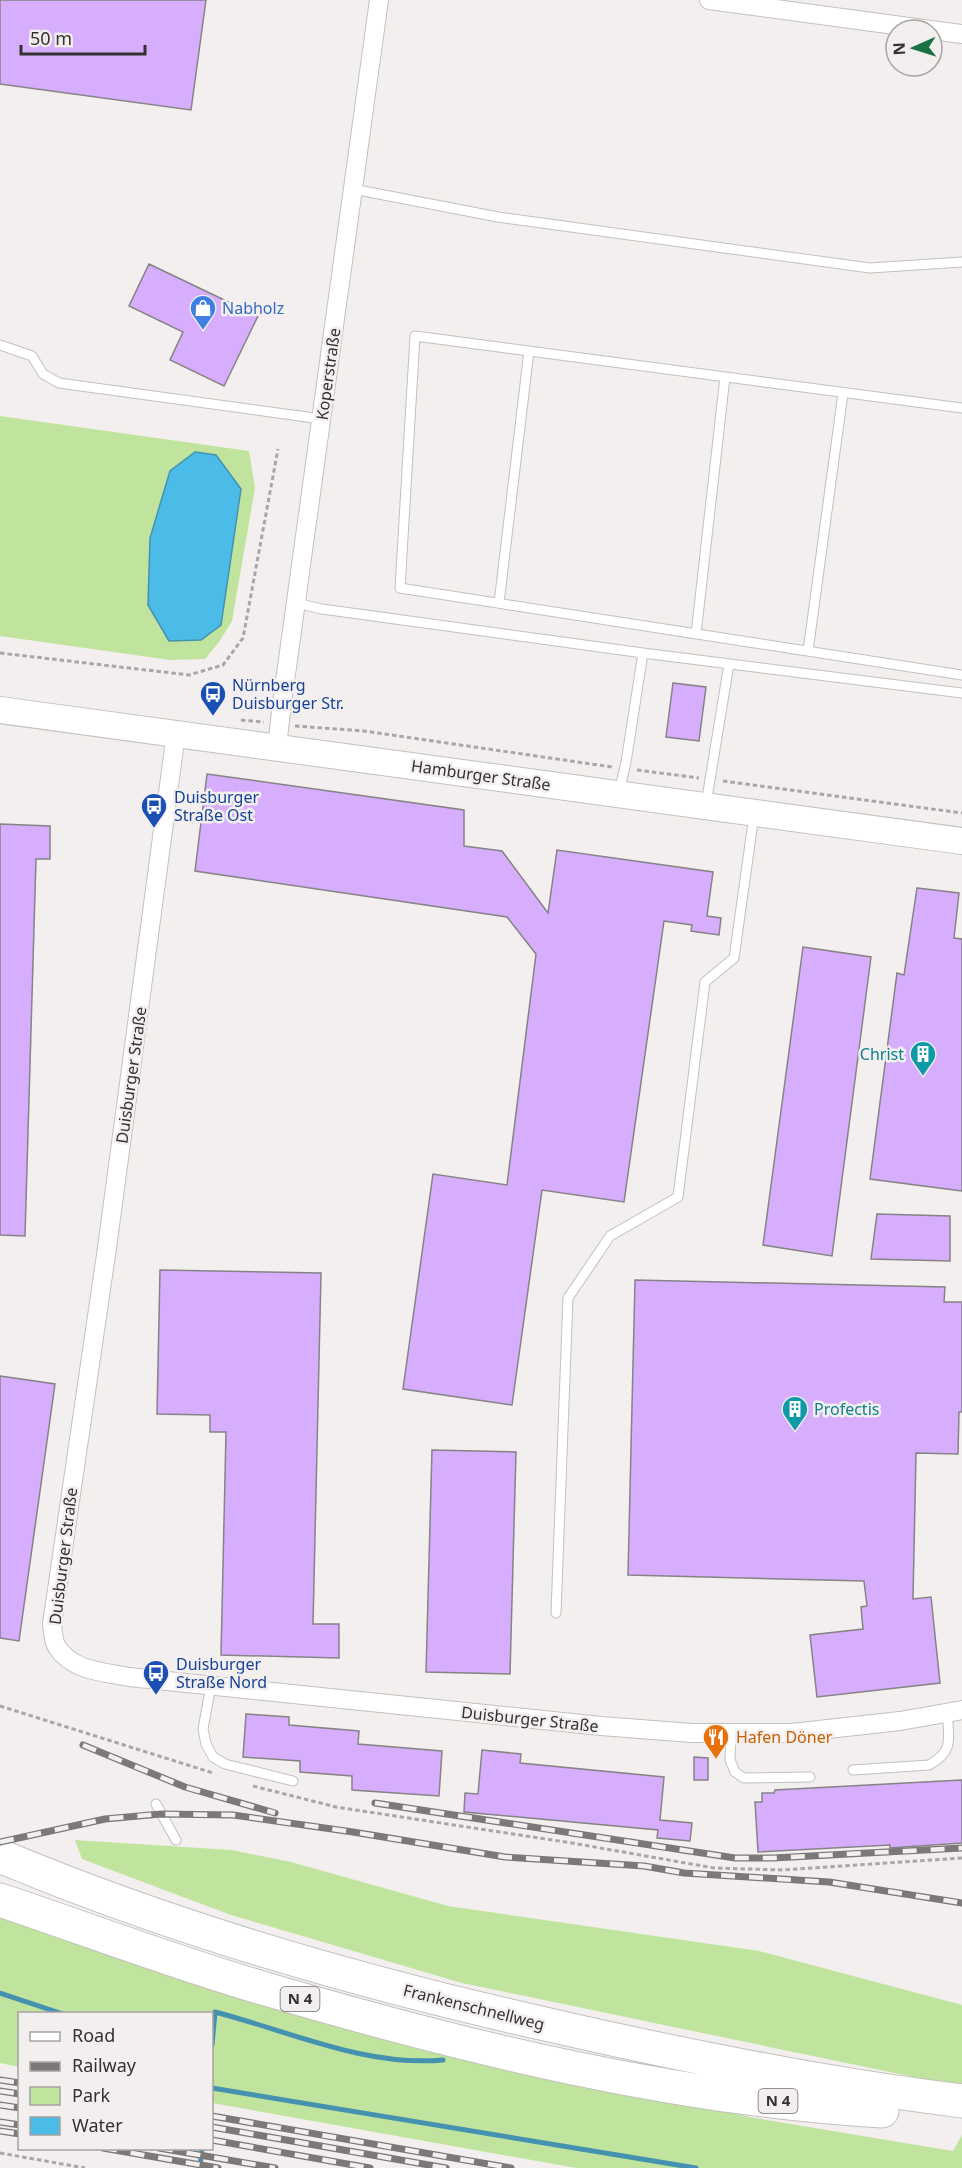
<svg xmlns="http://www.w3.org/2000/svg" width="962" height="2168" font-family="'Noto Sans',sans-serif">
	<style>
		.green { fill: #c0e49d }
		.water { fill: #4bbce7; stroke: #4492b0; stroke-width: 1.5 }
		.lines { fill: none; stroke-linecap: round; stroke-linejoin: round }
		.stream { stroke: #4492b0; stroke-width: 5 }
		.building { fill: #d7aefe; stroke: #858386; stroke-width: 1.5 }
		.lane-casing { stroke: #c3c0be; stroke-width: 11 }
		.street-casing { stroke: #c3c0be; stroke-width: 20 }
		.secondary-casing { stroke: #c3c0be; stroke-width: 28 }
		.highway-casing { stroke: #c3c0be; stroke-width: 35 }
		.path { stroke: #aaa6a6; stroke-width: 3; stroke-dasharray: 4.5 3; stroke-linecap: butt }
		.lane { stroke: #fff; stroke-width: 9 }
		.street { stroke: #fff; stroke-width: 18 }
		.secondary { stroke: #fff; stroke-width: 26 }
		.highway { stroke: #fff; stroke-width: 33 }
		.rail-casing { stroke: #7b7878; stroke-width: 7 }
		.rail { stroke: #f3efee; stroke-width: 4.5; stroke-dasharray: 14; stroke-linecap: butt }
		.labels { text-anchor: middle; stroke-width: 5; stroke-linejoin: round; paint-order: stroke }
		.shield { fill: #f3efee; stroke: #6d6a6a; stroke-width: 1.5 }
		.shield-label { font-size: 15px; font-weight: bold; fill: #333131 }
		.shop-label { font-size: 16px; fill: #366cbe; stroke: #f3efee; text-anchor: start }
		.street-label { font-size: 16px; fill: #333131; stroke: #f3efee }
		.transit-label { font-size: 16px; fill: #164399; stroke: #f3efee; text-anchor: start }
		.culture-label { font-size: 16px; fill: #0d838f; stroke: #f3efee; text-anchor: end }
		.food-label { font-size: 16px; fill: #c56008; stroke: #f3efee; text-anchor: start }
	</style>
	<rect width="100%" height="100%" fill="#f3efee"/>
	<path class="green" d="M0,416l249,35 6,37 -23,133 -13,21 -14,17 -35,1 -170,-24z
		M75,1840l156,10 60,12 157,44 311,45 203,54v82l-500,-104 -231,-68 -149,-56z
		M0,1913l435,137 320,68 198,33 9,-16v33h-386l-364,-65v-89h-192l-1,53 -19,-4z"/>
	<path class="water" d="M195,452l21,3 25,34 -20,136 -20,15 -32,1 -21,-36 2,-67 20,-67z"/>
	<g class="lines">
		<path class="stream" d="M0,1993l63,21
			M212,2045l3,-33c74,19 150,55 228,48
			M212,2088l484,80
			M200,2168l2,-20"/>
	</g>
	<path class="building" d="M0,0h206l-15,110 -191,-26z
		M149,264l109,52 -34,70 -54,-26 13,-28 -54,-26z
		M673,683l33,4 -7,54 -33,-4z
		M207,774l257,36v36l38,5 46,62 9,-63 156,22 -6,44 14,2 -2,17 -28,-4 1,-6 -28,-4 -40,281 -82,-12 -30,215 -109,-16 30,-215 74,11 29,-231 -29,-37 -312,-46z
		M0,824l50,2v33h-14l-11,377 -25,-1z
		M917,888l42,5 -5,45 8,1v252l-92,-12 27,-206 7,2z
		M803,947l68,10 -39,299 -69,-11z
		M877,1214l73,2v45l-79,-2z
		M160,1270l161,3 -8,351h26v34l-118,-3 5,-223h-16v-17l-53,-1z
		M635,1280l310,7 -1,15h18v110h-3l-1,42 -42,-1 -3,146 18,-2 9,86 -123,14 -7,-62 53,-6 -2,-22 6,-1 -3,-25 -236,-6z
		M0,1376l55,8 -36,257 -19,-3z
		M432,1450l84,2 -6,222 -84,-2z
		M246,1714l43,3v8l70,6 -1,13 84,7 -3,45 -87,-6v-14l-52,-4v-11l-57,-4z
		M482,1750l39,4 -1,9 144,14 -4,43 32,3 -2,18 -33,-3 1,-8 -194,-18 1,-19 13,1z
		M694,1757l14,1v22h-14z
		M962,1780v63l-72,5v-3l-132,7 -3,-50h7v-9h12l1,-3z"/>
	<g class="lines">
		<g class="lane-casing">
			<path id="lane" d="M353,189l145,28 372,51 92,-6
				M0,345l32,11 11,18 16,9 263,36
				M962,408l-547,-72 -15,252 562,87
				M296,603l26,6 321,44 319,40
				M499,603l30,-252
				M696,634l29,-257
				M808,651l35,-258
				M619,793l7,-31 17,-109
				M706,804l23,-140
				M556,1613l12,-315 42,-62 68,-39 27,-215 29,-24 20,-143
				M211,1685l-8,44 3,15 7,13 12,7 68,17
				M731,1733l-1,27 5,12 9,6 66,-1
				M853,1770l76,-5c25,-13 20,-27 18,-52
				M156,1804l20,36"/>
		</g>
		<g class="street-casing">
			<path id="street" d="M709,0l253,34
				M176,733l-69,515 -55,376c1,7 1,17 5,23 15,24 47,25 72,30l472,49 91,7h100l108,-12 62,-11
				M277,747l5,-44 97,-703"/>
		</g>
		<g class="secondary-casing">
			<path id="secondary" d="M0,710l962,131"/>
		</g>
		<g class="highway-casing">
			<path id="highway" d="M0,1856c179,75 365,128 554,170 135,31 270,58 408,75
				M0,1900c90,30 178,64 269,90 199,58 405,109 613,121"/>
		</g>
		<path class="path" d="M0,653l189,22 34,-10 20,-27 35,-189
			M241,720l23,2
			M295,726l69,5 248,36
			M637,770l62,8
			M723,781l239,32
			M0,1706l213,67
			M253,1786l83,21 236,36 142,25 69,2 179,-12
			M0,2153l85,15"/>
		<use href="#lane" class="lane"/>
		<use href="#street" class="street"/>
		<use href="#secondary" class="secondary"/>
		<use href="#highway" class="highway"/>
		<g class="rail-casing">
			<path id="rail" d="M83,1745l102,42 90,26
				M375,1803l360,55h38l189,-10
				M0,1842l105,-23 56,-5 72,1 120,17 152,25 139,9 40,7 145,9 133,21
				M0,2080l20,3
				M0,2091l20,3
				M0,2105l20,3
				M212,2116l299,52
				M0,2122l20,3
				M212,2127l234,41
				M0,2131l20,3
				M212,2140l158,28
				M103,2148l115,20
				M159,2148l116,20"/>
		</g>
		<use href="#rail" class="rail"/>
	</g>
	<defs>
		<g id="shop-pin" transform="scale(1.35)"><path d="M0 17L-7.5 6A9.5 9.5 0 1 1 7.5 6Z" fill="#3f7fe0" stroke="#f3efee"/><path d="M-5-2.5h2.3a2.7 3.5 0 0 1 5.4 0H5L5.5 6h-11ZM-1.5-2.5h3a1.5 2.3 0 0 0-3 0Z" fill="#fff"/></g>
		<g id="bus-pin" transform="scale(1.35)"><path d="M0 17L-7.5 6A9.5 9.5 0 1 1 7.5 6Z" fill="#1a4fb4" stroke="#f3efee"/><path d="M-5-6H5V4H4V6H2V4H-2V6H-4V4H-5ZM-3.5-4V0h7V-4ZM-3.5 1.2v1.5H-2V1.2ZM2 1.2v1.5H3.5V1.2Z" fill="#fff"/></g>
		<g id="building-pin" transform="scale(1.35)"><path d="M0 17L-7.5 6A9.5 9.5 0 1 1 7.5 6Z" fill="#0f9aa8" stroke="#f3efee"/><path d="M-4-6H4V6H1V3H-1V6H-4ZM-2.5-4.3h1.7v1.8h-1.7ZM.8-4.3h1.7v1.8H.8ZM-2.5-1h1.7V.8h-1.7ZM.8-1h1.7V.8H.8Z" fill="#fff"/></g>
		<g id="restaurant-pin" transform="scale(1.35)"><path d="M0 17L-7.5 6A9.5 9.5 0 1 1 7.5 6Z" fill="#e8710a" stroke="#f3efee"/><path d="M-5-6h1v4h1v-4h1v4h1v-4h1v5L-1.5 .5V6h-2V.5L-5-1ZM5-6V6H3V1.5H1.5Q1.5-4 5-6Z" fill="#fff"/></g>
	</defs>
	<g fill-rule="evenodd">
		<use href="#shop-pin" x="203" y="308"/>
		<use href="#bus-pin" x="213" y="694"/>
		<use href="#bus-pin" x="154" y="806"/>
		<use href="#building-pin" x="923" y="1054"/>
		<use href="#building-pin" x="795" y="1409"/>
		<use href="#bus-pin" x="156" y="1673"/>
		<use href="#restaurant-pin" x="716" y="1737"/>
	</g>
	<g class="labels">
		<g class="shield">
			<rect x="280.5" y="1987" width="39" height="24" rx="4.5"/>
			<rect x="758.5" y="2089" width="39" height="24" rx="4.5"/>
		</g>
		<g class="shield-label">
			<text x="300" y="2004">N 4</text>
			<text x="778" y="2106">N 4</text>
		</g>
		<g class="shop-label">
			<text x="222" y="314">Nabholz</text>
		</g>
		<g class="street-label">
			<text transform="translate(328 374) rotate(-82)" y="6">Koperstraße</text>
			<text transform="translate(481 775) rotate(8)" y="6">Hamburger Straße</text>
			<text transform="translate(131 1075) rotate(-82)" y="6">Duisburger Straße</text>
			<text transform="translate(63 1556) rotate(-83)" y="6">Duisburger Straße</text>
			<text transform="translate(530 1719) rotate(6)" y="6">Duisburger Straße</text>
			<text transform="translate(474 2007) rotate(14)" y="6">Frankenschnellweg</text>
		</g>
		<g class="transit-label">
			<text x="232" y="691">Nürnberg<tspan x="232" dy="18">Duisburger Str.</tspan></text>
			<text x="174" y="803">Duisburger<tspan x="174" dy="18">Straße Ost</tspan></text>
			<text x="176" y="1670">Duisburger<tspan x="176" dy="18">Straße Nord</tspan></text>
		</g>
		<g class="culture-label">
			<text x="904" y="1060">Christ</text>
			<text x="814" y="1415" text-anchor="start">Profectis</text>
		</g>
		<g class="food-label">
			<text x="736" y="1743">Hafen Döner</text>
		</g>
	</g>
	<rect x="18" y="2012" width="195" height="138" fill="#f3efee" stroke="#a6a3a2" stroke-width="1.5"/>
	<rect x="30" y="2032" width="30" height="9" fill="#ffffff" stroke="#a6a3a2" stroke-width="1.5"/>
	<text x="72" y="2042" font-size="18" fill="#333131">Road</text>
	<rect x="30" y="2062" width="30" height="9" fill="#7b7878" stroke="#a6a3a2" stroke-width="1.5"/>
	<text x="72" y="2072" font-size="18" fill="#333131">Railway</text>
	<rect x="30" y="2087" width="30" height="18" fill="#c0e49d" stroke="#a6a3a2" stroke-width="1.5"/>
	<text x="72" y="2102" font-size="18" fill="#333131">Park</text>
	<rect x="30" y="2117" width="30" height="18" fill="#4bbce7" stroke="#a6a3a2" stroke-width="1.5"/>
	<text x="72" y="2132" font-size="18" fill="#333131">Water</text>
	<g transform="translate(914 48) rotate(267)"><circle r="28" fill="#f3efee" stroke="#a6a3a2" stroke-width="1.5"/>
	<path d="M0-4.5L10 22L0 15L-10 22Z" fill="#197145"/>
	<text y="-9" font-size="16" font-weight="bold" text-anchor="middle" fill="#333131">N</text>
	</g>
	<path d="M21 45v9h124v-9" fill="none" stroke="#333131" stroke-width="3"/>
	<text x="30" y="45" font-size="18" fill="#333131" stroke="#f3efee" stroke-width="4.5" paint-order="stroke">50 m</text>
</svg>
